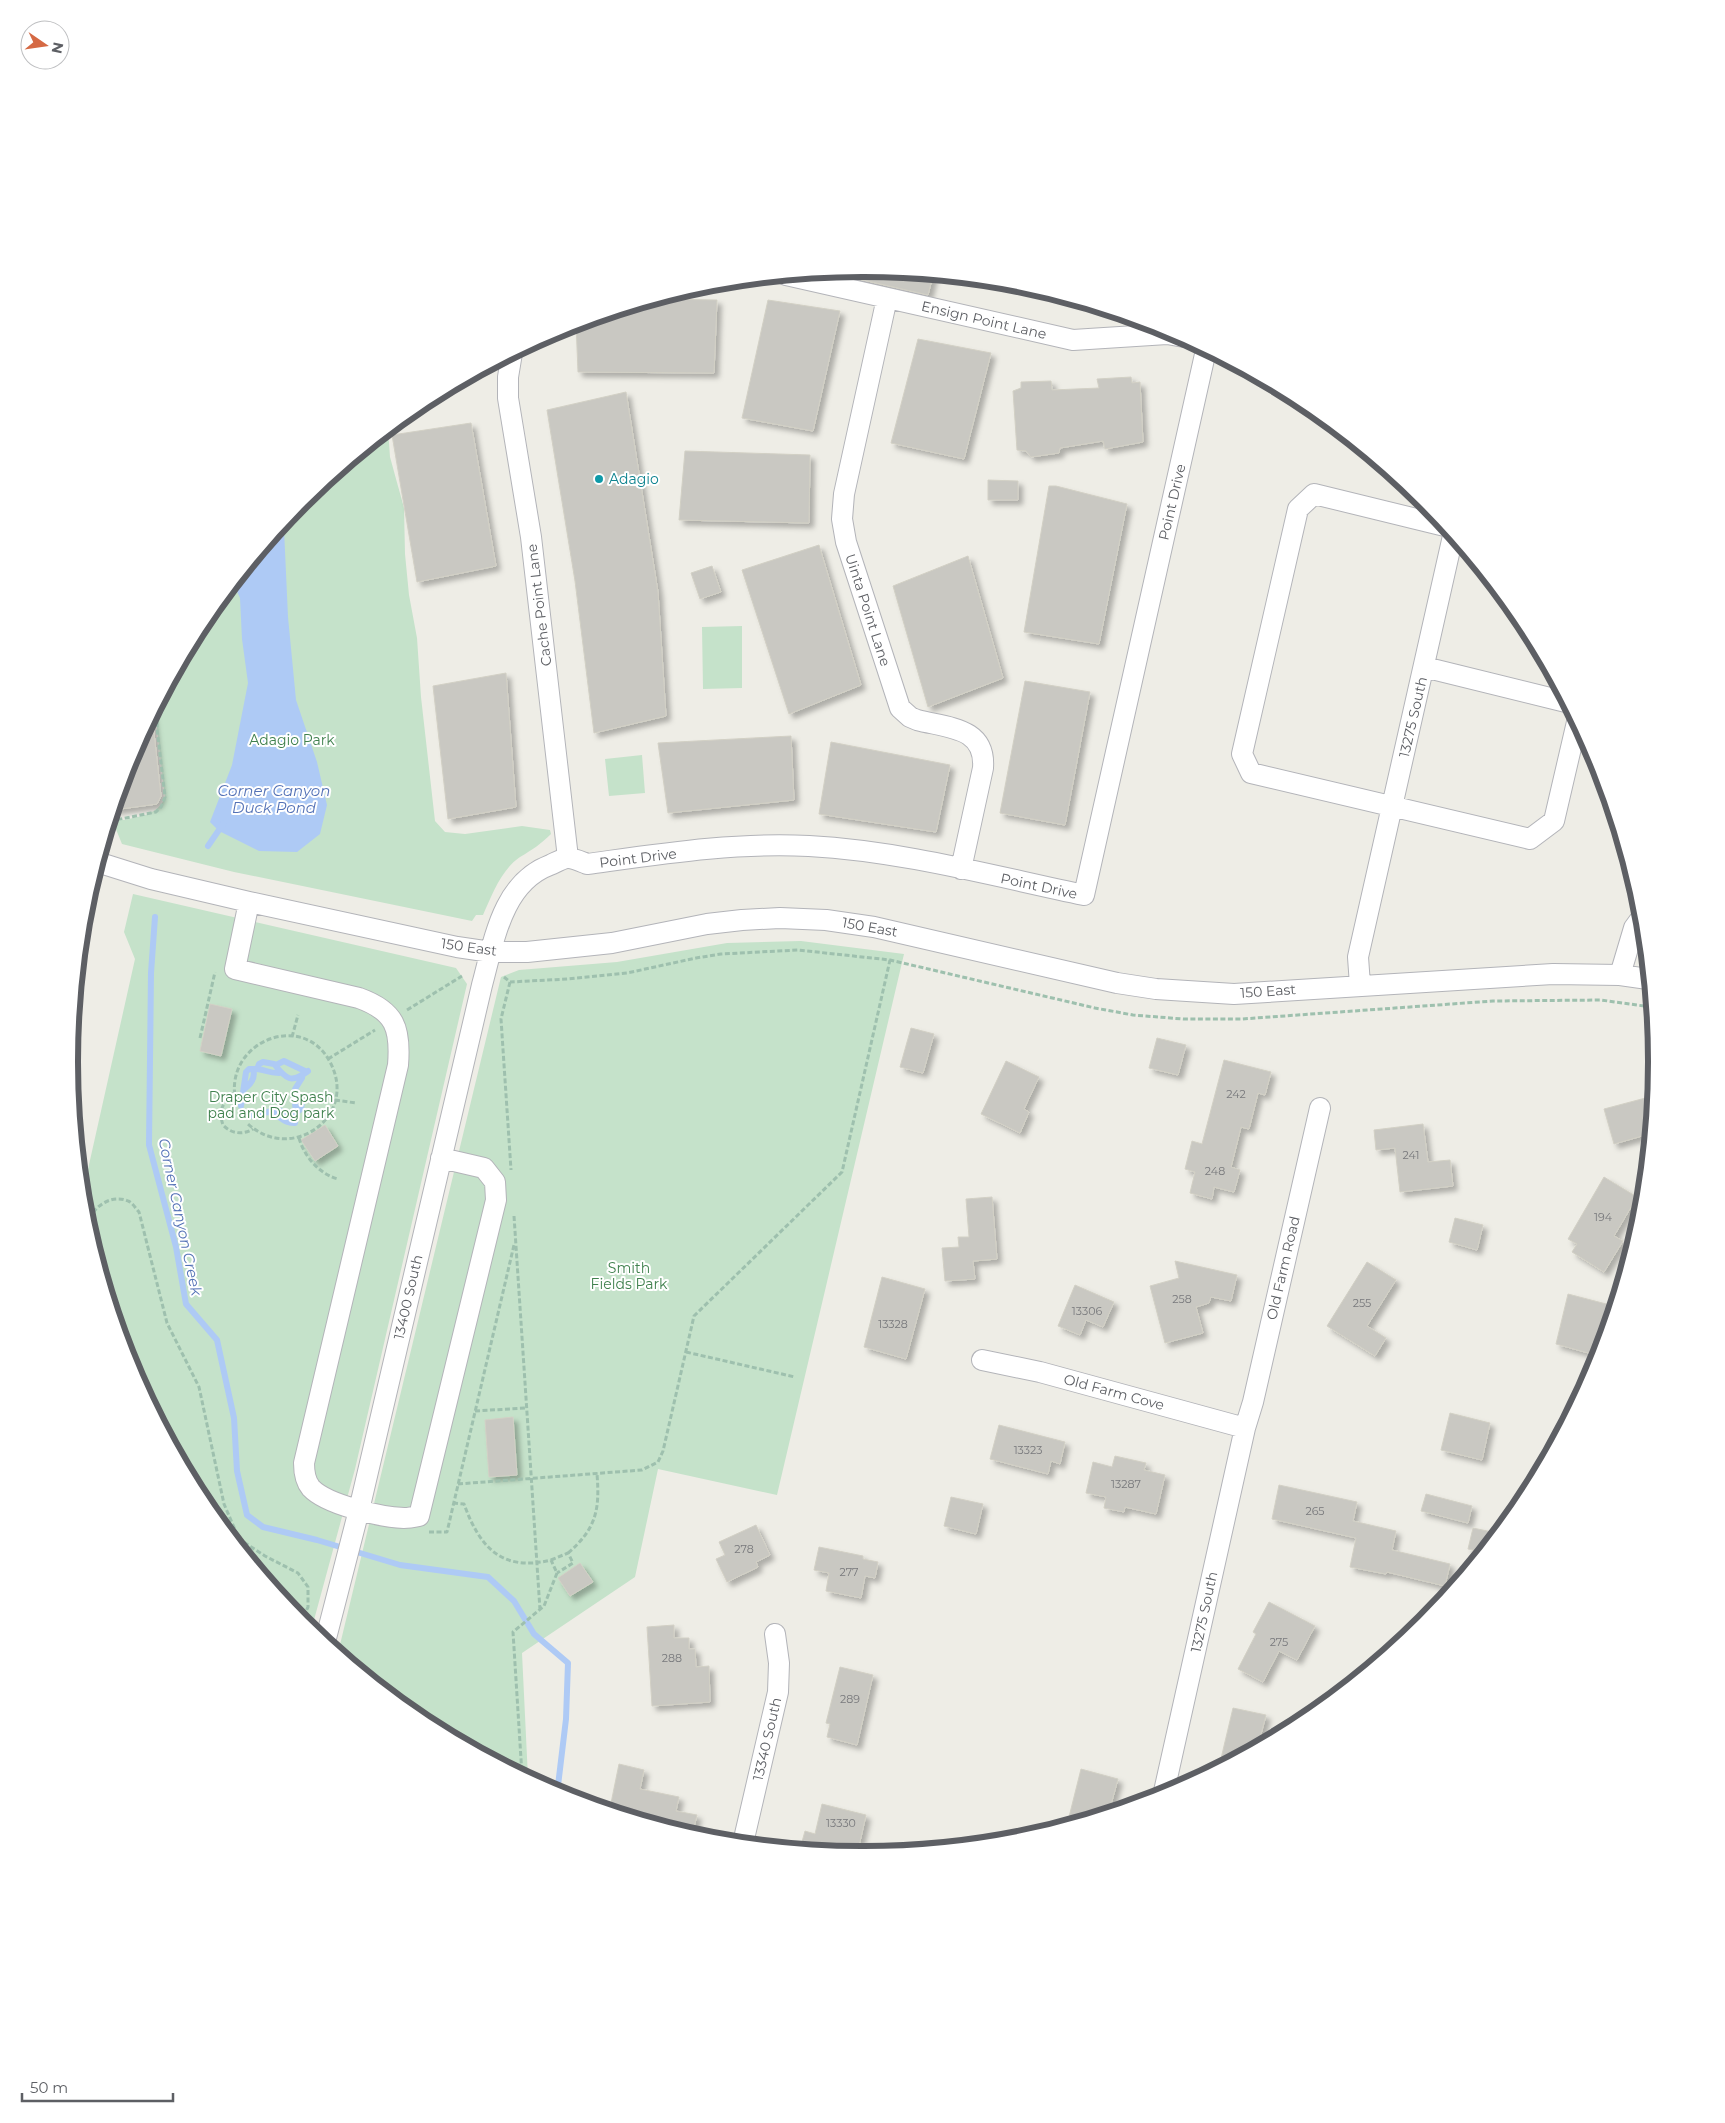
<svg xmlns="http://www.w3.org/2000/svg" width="1725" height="2123" font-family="Montserrat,sans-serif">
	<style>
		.green { fill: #c5e2ca }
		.water { fill: #aecaf5 }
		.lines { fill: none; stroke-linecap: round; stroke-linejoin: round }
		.stream { stroke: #aecaf5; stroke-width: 6 }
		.building { fill: #c9c8c2; stroke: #d2d0c5; filter: url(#shadow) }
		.minor-casing { stroke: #b3b4b9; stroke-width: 22 }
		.path { stroke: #9ec0ae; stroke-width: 3; stroke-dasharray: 5 2.5; stroke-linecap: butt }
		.minor { stroke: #fff; stroke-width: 20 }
		.culture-dot { fill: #0f9aa8; stroke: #fff; stroke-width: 2 }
		.labels { text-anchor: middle; stroke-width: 4; stroke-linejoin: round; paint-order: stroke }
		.number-label { font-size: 11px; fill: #78797c }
		.street-label { font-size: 14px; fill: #5d5f64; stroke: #fff }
		.culture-label { font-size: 14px; fill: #0d838f; stroke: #fff; text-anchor: start }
		.park-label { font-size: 14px; fill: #40814e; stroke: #fff }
		.water-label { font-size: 15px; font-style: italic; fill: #5472b6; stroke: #fff }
		.rim { fill: none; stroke: #5d5f64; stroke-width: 6 }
	</style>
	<defs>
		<filter id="shadow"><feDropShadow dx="4.5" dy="4.5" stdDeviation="2.5" flood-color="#0004"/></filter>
	</defs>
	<rect width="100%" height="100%" fill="#eeede6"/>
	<path class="green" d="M388,429l2,28 14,51 1,46 4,41 8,43 4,59 14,124 10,11 20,2 57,-8 28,4 1,4c-10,10 -19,16 -31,23 -19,13 -28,38 -37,58h-7l-4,6 -238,-49 -112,-28 -9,-22c19,-5 45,-4 52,-25l-8,-69 1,-23 45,-85 98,-120z
		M742,626v62l-39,1 -1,-62z
		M642,755l3,38 -36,3 -4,-37z
		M133,894l323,74 11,16 -112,485 -44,162 -10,-8 -99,-121 -73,-137 -45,-149 -2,-20 53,-237 -11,-27z
		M801,941l103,13 -127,541 -119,-26 -23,108 -113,76 6,125 -107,-57 -83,-68 163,-676 18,-7 98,-8 110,-19z"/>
	<path class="water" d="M282,524l2,5 4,88 8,83 21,62 10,43 -7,29 -23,18 -38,-1 -40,-20 -9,-9 22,-57 16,-82 -6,-44 -2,-41 -7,-15z"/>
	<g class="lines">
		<path class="stream" d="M208,846l15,-22
			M155,917l-4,56 -2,172 27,102 10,57 31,36 17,78 3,53 10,44 16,12 54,13 83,25 88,12 26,24 20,33 34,29 -2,56 -9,75
			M276,1065l8,-4 23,11
			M257,1069c10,1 10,4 22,4
			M244,1089c7,-5 12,-11 9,-20
			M294,1093l2,20
			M241,1106l5,-34 3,-3h8l2,-5 4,-2 11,2c12,15 17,20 34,7
			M268,1112l7,-3 21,7
			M249,1115c7,2 13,-3 20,-3 10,2 14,12 26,11l1,-10 5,-4 1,-7 -4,-5 -3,-8 7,-11"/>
	</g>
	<path class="building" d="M863,268l70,7 -5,20 -82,-19 1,-7z
		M656,299l61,1 -3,73 -136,-1 -2,-49z
		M768,300l72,11 -27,120 -71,-13z
		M918,339l73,14 -27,106 -73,-16z
		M1131,377l1,6 8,-1 3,60 -38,7 -2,-8 -43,7 -1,5 -28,4 -5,-6 -9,-1 -4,-59 8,-3v-6l30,-1 1,9 47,-2 -2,-9z
		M626,392l32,200 8,124 -72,17 -19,-152 -28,-171z
		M471,423l25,143 -79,16 -25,-147z
		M685,451l125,4 -1,68 -130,-3z
		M988,480l30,1v19h-30z
		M1049,486h7l71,18 -28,140 -75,-12z
		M819,545l42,140 -72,29 -47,-144z
		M968,556l35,122 -75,29 -35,-121z
		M712,566l9,26 -21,7 -9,-26z
		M506,673l10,134 -68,12 -15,-133z
		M1025,681l65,11 -25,133 -65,-12z
		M152,715l9,81 -4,8 -44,6 16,-53z
		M791,736l3,64 -126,13 -10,-70z
		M831,742l119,23 -14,67 -117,-18z
		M210,1004l22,5 -11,47 -21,-5z
		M911,1028l23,6 -11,39 -23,-6z
		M1157,1038l29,7 -8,30 -29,-7z
		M1224,1060l47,12 -6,23 -7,-2 -9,36 -8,-2 -10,40 9,3 -6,22 -20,-5 -2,12 -22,-6 5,-21 -10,-3 7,-28 10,3z
		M1006,1061l33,16 -15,32 5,3 -9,21 -39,-19z
		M1653,1096l-4,38 -35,10 -10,-35z
		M1423,1124l5,38 22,-2 3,26 -53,6 -5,-44 -19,2 -2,-20z
		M325,1125l13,21 -23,15 -14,-21z
		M1604,1177l33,20 -23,39 9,5 -19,31 -32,-20 5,-8 -9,-5z
		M992,1197l5,62 -24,2 2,18 -30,2 -3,-33 17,-1 -1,-10h11l-3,-38z
		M1455,1218l28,7 -6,25 -28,-8z
		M1175,1261l62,14 -6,26 -20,-4 -2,6 -13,4 7,26 -38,10 -15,-57 29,-8z
		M1367,1262l29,18 -29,46 19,12 -11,18 -48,-30z
		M882,1277l43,12 -19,70 -42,-12z
		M1075,1285l39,17 -11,25 -17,-7 -6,15 -22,-9z
		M1568,1294l46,12 -6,20 -8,-2 -8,30 -36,-10z
		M1450,1413l40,10 -8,37 -41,-10z
		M513,1417l4,58 -28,2 -4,-57z
		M999,1425l66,17 -5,22 -9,-3 -3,13 -58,-15z
		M1115,1456l31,7 -2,7 21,5 -9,39 -31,-7 -1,5 -20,-4 2,-11 -20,-4 7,-31 19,5z
		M1279,1485l78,17 -4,19 43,10 -4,19 58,14 -5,22 -58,-14 -1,2 -36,-7 6,-29 -84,-19z
		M1426,1494l46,12 -4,17 -47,-12z
		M951,1497l32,7 -7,30 -32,-8z
		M756,1525l14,30 -14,7 2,5 -31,15 -11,-23 9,-4 -6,-13z
		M1473,1528l24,5 -15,19 -14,-3z
		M819,1547l44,9v3l15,3 -3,16 -10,-2 -4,22 -35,-7 3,-18 -15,-3z
		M580,1563l13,19 -23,14 -12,-18z
		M1269,1602l46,24 -18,34 -18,-9 -16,31 -25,-13 18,-35 -3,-2z
		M674,1625v13h15v11h6l1,18 13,-1 1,36 -58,4 -5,-79z
		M840,1667l33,8 -16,70 -30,-8 3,-13 -4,-1z
		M1233,1708l33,7 -8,31 -39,21z
		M619,1764l25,6 -4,19 39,8 -3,14 21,4 -5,20 -57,-17 1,-5 -26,-5z
		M1081,1769l37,10 -9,33 -28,9 -12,-4z
		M822,1804l44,11 -9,40 -57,-6 5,-18 10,3z"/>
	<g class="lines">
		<g class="minor-casing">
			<path id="minor" d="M786,275l287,65 94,-6 17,3
				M887,298l-43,196 -2,25 4,23 54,166 10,9 7,3c31,8 69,7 66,48l-22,101
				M512,353l-4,24v21l23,139 37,321
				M1445,526l-131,-32 -16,15 -56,245 9,19 279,66 24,-18 23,-99
				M1424,667l142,35
				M97,862l54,17 98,23 208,45 34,5h36l85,-9 95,-19 35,-4 38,-2 46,2 48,7 243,56 39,6 78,5 319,-20 67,1 28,4
				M249,902l-14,67 124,29c36,13 42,30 39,67l-94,398c0,9 1,18 7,25 16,17 70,29 93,30 5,0 10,-1 15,-2l77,-316 -1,-18 -11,-14 -43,-10
				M1620,975l14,-47 8,-11
				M1360,985l-2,-28 95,-421
				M982,1360l58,12 205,56
				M325,1642l34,-132 123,-525c12,-44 20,-102 68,-120 5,-2 13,-7 18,-7 6,0 14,4 19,6 73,-10 148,-22 222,-18 93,5 184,30 275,49l122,-545
				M1163,1796l82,-368 8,-26 67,-294
				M743,1843l35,-151 1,-29 -4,-29"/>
		</g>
		<path class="path" d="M110,821l46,-9 5,-5 4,-10 -8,-68 1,-25
			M504,977l6,5 58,-3 59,-6 69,-15 25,-4 77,-4 92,10 205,48 38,7 50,4h59l251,-18 108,-1 50,7
			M510,982l-9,37 10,151
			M407,1010l55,-34
			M292,1037l6,-22
			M200,1038l15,-66
			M328,1059l47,-29
			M233,1093c-10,10 -15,17 -10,32 8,9 20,10 30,4
			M335,1100l21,3
			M236,1102c-14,-59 66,-93 94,-40 29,54 -38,102 -82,62
			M299,1138c5,18 20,36 39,41
			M514,1216l26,394
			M87,1226c3,-17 23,-33 41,-25 4,1 8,8 11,11l28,111 32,64 25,117 15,35 26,17 33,17 10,14v20l-7,15
			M686,1352l109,25
			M475,1411l51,-3
			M458,1484l184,-14 16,-8 5,-11 31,-135 148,-144 48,-212
			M453,1503l11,1c16,44 38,68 87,56l6,13 -13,33 -31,26 9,143
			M429,1532h18l67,-287
			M568,1553c28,-24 32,-43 29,-79
			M551,1560l17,-7 5,10 -16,10"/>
		<use href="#minor" class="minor"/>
	</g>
	<circle class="culture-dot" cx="599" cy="479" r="5"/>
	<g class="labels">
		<g class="number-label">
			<text x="1236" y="1098">242</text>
			<text x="1411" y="1159">241</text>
			<text x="1215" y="1175">248</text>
			<text x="1603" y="1221">194</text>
			<text x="1182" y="1303">258</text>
			<text x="1362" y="1307">255</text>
			<text x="1087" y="1315">13306</text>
			<text x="893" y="1328">13328</text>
			<text x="1028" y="1454">13323</text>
			<text x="1126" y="1488">13287</text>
			<text x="1315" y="1515">265</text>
			<text x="744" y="1553">278</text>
			<text x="849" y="1576">277</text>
			<text x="1279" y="1646">275</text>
			<text x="672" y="1662">288</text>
			<text x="850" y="1703">289</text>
			<text x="841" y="1827">13330</text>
		</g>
		<g class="street-label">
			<text transform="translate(984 320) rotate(13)" y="5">Ensign Point Lane</text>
			<text transform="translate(1172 502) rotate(-77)" y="5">Point Drive</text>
			<text transform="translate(539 605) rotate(-97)" y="5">Cache Point Lane</text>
			<text transform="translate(868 610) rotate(72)" y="5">Uinta Point Lane</text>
			<text transform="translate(1413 717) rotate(-77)" y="5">13275 South</text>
			<text transform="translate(638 858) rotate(-7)" y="5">Point Drive</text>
			<text transform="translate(1039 886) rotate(12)" y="5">Point Drive</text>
			<text transform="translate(870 927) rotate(10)" y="5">150 East</text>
			<text transform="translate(469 947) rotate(8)" y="5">150 East</text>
			<text transform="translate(1268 991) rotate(-4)" y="5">150 East</text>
			<text transform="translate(1283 1268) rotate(-77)" y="5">Old Farm Road</text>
			<text transform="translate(408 1297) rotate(-77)" y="5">13400 South</text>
			<text transform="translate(1114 1392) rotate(15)" y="5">Old Farm Cove</text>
			<text transform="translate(1204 1612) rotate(-78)" y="5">13275 South</text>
			<text transform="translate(767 1739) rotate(-77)" y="5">13340 South</text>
		</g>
		<g class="culture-label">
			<text x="609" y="484">Adagio</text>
		</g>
		<g class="park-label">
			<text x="292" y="745">Adagio Park</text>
			<text x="271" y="1102">Draper City Spash<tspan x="271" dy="16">pad and Dog park</tspan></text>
			<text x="629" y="1273">Smith<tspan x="629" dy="16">Fields Park</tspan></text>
		</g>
		<g class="water-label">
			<text x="274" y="796">Corner Canyon<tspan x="274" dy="17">Duck Pond</tspan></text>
			<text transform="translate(180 1217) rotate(78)" y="5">Corner Canyon Creek</text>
		</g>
	</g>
	<path d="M0 0H1725V2123H0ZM862 277H864A784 784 0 0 1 1648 1061V1062A784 784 0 0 1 864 1846H862A784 784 0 0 1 78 1062V1061A784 784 0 0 1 862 277Z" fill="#fff" fill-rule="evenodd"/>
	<path class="rim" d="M862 277H864A784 784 0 0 1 1648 1061V1062A784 784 0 0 1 864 1846H862A784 784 0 0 1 78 1062V1061A784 784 0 0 1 862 277Z"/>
	<g transform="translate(45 45) rotate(103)"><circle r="24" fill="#ffffff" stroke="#bebfc1"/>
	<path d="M0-4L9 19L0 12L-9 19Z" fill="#d56944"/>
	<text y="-8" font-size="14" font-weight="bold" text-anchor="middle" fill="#5d5f64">N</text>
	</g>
	<path d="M22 2093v8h151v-8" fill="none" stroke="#5d5f64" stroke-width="2.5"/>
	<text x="30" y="2093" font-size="15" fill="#5d5f64" stroke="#ffffff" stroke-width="4" paint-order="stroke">50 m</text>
</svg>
